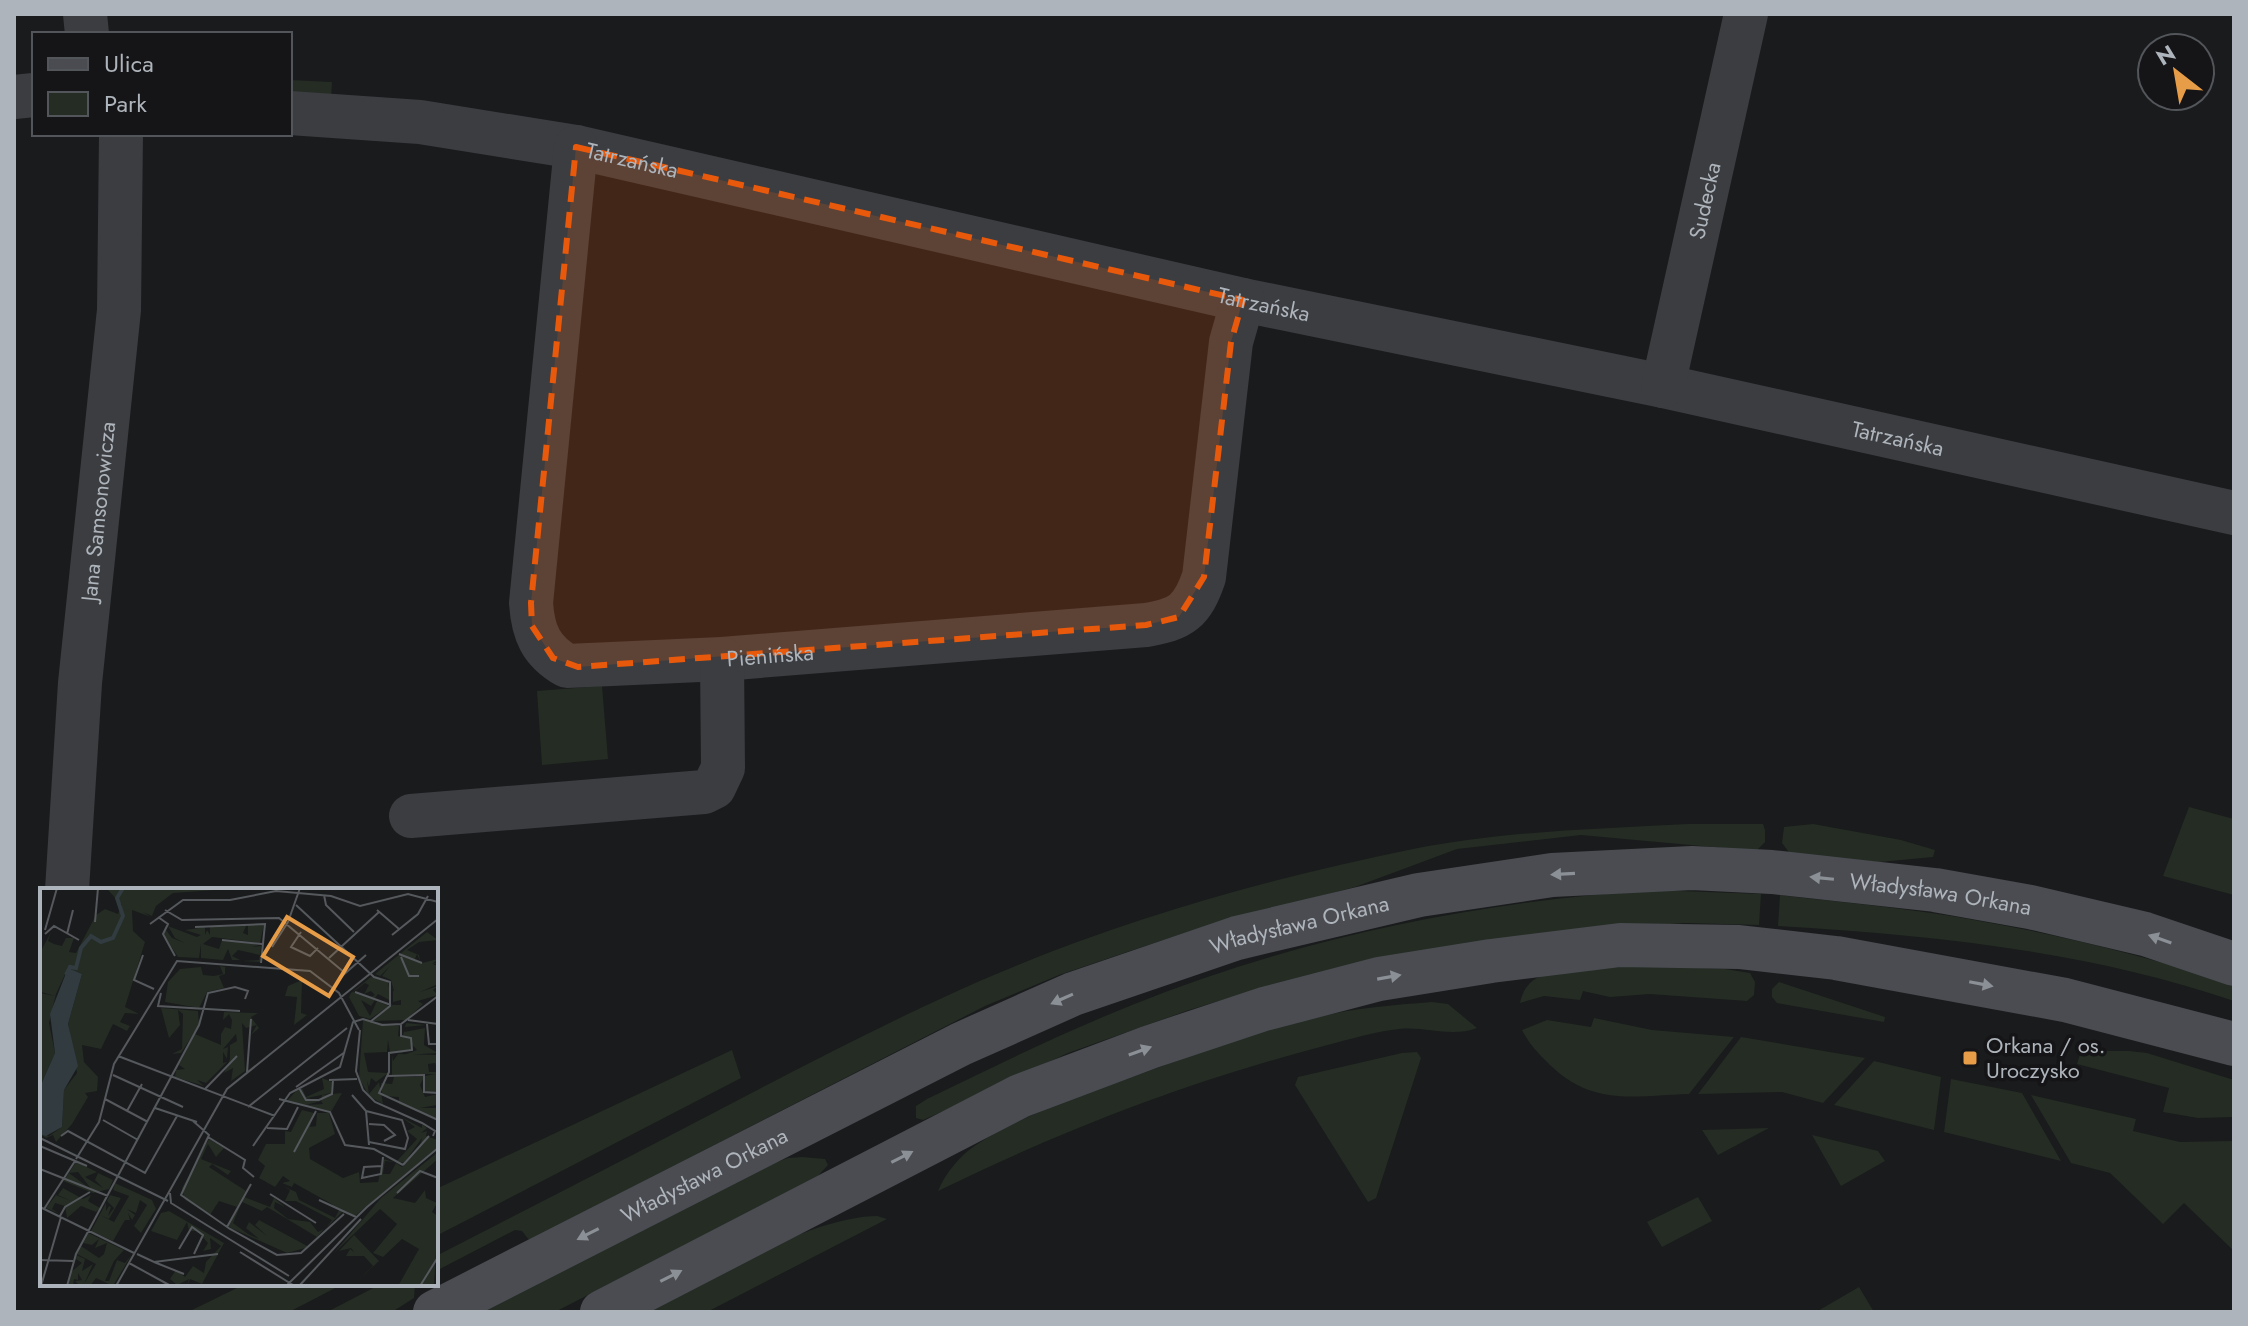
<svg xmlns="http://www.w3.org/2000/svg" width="2248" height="1326" font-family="Jost,sans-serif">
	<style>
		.green { fill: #242c24 }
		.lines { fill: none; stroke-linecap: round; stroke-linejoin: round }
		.street { stroke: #3b3d41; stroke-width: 44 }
		.secondary { stroke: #4a4c51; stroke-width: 44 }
		.oneway { fill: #8b9096 }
		.marked { fill: #e8590c; fill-opacity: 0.2; stroke: #e8590c; stroke-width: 6; stroke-dasharray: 16 10; stroke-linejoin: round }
		.poi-dot { fill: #e79c48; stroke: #151517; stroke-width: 3 }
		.labels { text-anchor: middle; stroke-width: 7; stroke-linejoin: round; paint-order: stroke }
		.street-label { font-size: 22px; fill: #aeb4bb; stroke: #151517 }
		.poi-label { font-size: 22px; fill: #aeb4bb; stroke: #151517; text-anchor: start }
		.inset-river { fill: none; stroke: #313b40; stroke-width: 4 }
		.inset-road { fill: none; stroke: #55585c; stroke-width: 2 }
		.view { fill: #e79c48; fill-opacity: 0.15; stroke: #e79c48; stroke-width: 4 }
		.inset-edge { fill: none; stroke: #aeb4bb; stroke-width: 4 }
	</style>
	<rect width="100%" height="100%" fill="#1a1b1c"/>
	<path class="green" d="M290,80l42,2 -1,17 -41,-5z
		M602,686l6,73 -66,6 -5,-74z
		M2189,807l45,12v76l-71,-19z
		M1688,824h75l2,6v12l-9,9 -175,-16 -124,14 -102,38 -152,40 -73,24 -71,24 -74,31 -456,234 -7,-9 -7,-1 -79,41v-15c80,-41 160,-82 239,-123 102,-53 202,-107 307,-153 136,-59 287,-102 431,-131 90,-18 183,-20 275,-25z
		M1813,824l88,16 34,10 -2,7 -64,6 -78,-8 -9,-12 2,-16z
		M1653,890l108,4 -2,31 -74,-2 -133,9 -290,56 -73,22 -121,43 -129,60 -16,7 -7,-2v-12l11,-7c68,-33 135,-66 205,-94 167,-67 342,-103 521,-115z
		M1780,895c65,8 130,13 194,25 88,15 175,37 260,64v17c-146,-50 -302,-66 -456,-75z
		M1645,966l80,3 25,4 5,9 -1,13 -7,6 -97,-7 -40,3 -27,-6 -3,9 -36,-4 -24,7c2,-10 7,-20 17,-25 20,-10 84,-11 108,-12z
		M1779,982l106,35 -1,5 -107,-19 -5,-6v-8z
		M1432,1002l16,2 29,24c-26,10 -52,-2 -78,1 -21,2 -41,8 -60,13 -141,36 -270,85 -401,149 7,-17 22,-36 38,-46 51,-33 111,-52 167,-72 58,-21 115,-42 174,-56 38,-9 77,-12 115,-15z
		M1594,1018l58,12 82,7 -45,57c-60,2 -100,13 -145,-35 -9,-9 -16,-17 -22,-29l25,-10 44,7z
		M1741,1037l124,21 -42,45 -41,-11 -84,2z
		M732,1050l9,28 -305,158v-47z
		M2081,1051h48l18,2 87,27v37l-36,1 -35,-6 6,-24 -92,-24z
		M1417,1052l4,6 -45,140 -8,4 -73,-117 3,-8 104,-24z
		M1874,1061l67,16 -7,53 -100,-25z
		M1951,1079l71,14 39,68 -117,-29z
		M2031,1095l105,24 -3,12 47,11 54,-1v110l-50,-48 -21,21 -53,-51 -39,-10z
		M1769,1128l-51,27 -16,-25z
		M1812,1135l66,16 7,10 -44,25z
		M802,1157l23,2 3,6 -10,11 -263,136h-75l283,-145 25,-9z
		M1698,1197l14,24 -50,26 -15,-25z
		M877,1216l10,3 -180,93h-62c62,-32 163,-95 232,-96z
		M245,1284h37l1,3 6,-3h54l-54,28h-101z
		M381,1284h34l-1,14 -22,14h-65z
		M1859,1287l15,25h-58z"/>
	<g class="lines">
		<g class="street">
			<path d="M85,14l2,20"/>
			<path d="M14,97l20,-2"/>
			<path id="s1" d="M290,113l130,9 156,25 667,153 420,86 571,127"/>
			<path id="s2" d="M576,147l-45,456c2,30 10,48 36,63l155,-7 424,-34c35,-6 46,-13 58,-48l27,-235 12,-42"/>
			<path id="s3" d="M1663,386l83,-372"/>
			<path d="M411,816l293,-24 10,-5 9,-19 -1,-109"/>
			<path id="s4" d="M67,890l13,-207 39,-373 2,-176"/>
		</g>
		<g class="secondary">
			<path id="s5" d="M435,1312l526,-268 112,-50 164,-56 182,-43 133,-20 140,-7 80,4 163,18 95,17 115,27 89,30"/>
			<path d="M602,1312l418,-216 130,-49 114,-38 115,-30 112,-18 129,-16 119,2 97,11 229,42 169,44"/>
		</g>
	</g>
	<defs><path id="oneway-solid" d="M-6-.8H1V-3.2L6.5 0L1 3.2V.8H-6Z" transform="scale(2)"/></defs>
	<g class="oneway">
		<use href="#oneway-solid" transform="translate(1563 874) rotate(177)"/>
		<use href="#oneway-solid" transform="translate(1822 878) rotate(-174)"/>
		<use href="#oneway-solid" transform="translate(2160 939) rotate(-161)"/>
		<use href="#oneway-solid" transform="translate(1389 977) rotate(-10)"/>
		<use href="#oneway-solid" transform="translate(1981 984) rotate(11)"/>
		<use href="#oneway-solid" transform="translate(1062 999) rotate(156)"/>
		<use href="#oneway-solid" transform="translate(1140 1051) rotate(-20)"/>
		<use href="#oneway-solid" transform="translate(902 1157) rotate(-27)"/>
		<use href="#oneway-solid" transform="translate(588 1234) rotate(153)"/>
		<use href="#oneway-solid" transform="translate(671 1276) rotate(-27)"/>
	</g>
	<path class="marked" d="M576,147l667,153 -12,42 -27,235 -25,40 -33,8 -568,42 -25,-9 -21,-32 -1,-23z"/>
	<rect class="poi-dot" x="1962" y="1050" width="16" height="16" rx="4"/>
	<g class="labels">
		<g class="street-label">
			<text dy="8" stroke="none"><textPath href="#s1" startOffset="346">Tatrzańska</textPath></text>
			<text dy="8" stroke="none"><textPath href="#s3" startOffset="190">Sudecka</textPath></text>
			<text dy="8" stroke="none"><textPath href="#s1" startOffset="994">Tatrzańska</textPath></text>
			<text dy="8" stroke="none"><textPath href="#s1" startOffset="1642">Tatrzańska</textPath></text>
			<text dy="8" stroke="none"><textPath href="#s4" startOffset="380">Jana Samsonowicza</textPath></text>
			<text dy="8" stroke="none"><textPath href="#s2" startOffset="738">Pienińska</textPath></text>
			<text dy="8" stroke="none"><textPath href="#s5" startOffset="1598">Władysława Orkana</textPath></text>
			<text dy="8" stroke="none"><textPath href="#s5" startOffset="950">Władysława Orkana</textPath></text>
			<text dy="8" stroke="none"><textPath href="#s5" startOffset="302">Władysława Orkana</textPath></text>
		</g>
		<g class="poi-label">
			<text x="1986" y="1053">Orkana / os.<tspan x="1986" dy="25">Uroczysko</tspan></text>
		</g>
	</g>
	<g transform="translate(40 888)">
		<rect width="398" height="398" fill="#1a1b1c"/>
		<path d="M66,0h138l-71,5 -17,13 -4,10 -9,-4 8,5 -19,-7 1,21 12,11 -20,65 14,7 -14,-1 -5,9 10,4 -3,5 -14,-7 -12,25 -19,-4 2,17 14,15 -1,14 -12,2 3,4 -16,27 -16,18 -3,-7 -7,3 -6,-4 9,2 13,-9 2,-37 13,-17 -9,-49 14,-50 -14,-6 -12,26 -7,29 6,30 -15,34v-94l15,3 -14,-4 -1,-39 11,-21 -3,9 6,3 8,2 4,-8h8l-5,14 7,1 20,-38 9,-6 13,5 4,-9zM224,36l-4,19 -48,-6 -9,7 16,5 3,-9 37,5 -7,2 9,-1 -1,16 -19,-1 18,-1 1,-5 -22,-5 -6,6 8,4h-8l-4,-11 -5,11 -22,-2v-14l-2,14 -21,-1 -15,-23 3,-4 6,8 13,5 -10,-5 -7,-12 29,11 4,-2 -16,-5 20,-3v8l2,-5 3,5v-8l36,-1 -3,7 5,2v-10zM387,44l11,8 -19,2 -12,8 12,5 1,6 -3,-7 -2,5 -9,-2 16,6 16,-4 -6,5 6,-2 -5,3h5v19l-18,8 18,-6 -5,4 5,5 -20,6 5,3 -17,16 -33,1 19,-16h9v-5l-8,2v-11l14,-2 -13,2 -3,-11 -9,-4 8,-10 -10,10 -5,-2zM180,78l5,1v7l-6,2 5,12 -17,4 -8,16 -34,-6 3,-20 12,-13 21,-2 2,8 11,1 9,-2zM331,89l17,4 3,20 -13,-7 -3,4 -5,-1 5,-2 -4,-4 -7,3 5,-9 -4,-2 -12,9 22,8 -4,6 -10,-6 9,16 7,-15 12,5 -19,13 -11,-3 -10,-19 2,-4zM262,92l-1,33 6,2 -13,10 3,-28 -12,-1 3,-10zM121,120l37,3 1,14 -18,28 -9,1 10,-5 1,-35 -5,-4 2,15 -11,13zM184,124l34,1 -7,4 8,11 -8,7 6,-10 -11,3 -4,-5 3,48 -14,10 2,-13 -9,5 6,-14v-14l7,-4 -1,-7 -13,15 5,-2 -1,12 -4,-7v11l4,-1 -21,21 -9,-3 7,6 -29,-9 1,-7 9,-1 -6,-4 16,-31 26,11v-11l4,-7 6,2 1,-9 -3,-6 -6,6zM323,132l36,6 -1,10 13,3v11l-10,3 -11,-1 -2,-12 -1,12 -23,1 4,19 20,1 -12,9 -5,-4 -2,9 -2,-6 2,13 10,-12 4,22 -14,-8 -10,-18zM366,135l20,2 -21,2 -1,5 21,-4 -1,17 14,8 -34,2 13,-5 -14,-15zM358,166l40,1v16l-3,-8 -7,1 1,8h8l1,21 -13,-2v-15l10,-2 -43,1v-20l1,6zM354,189h30l-4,8 5,12 13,-3 -1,11 -17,3h18v12l-39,-16v-7l-17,-1 -1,-13 11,1zM282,190l10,4 -1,11 -24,5 14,3 -15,4 17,-1 -2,-3 1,-6 20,-2 -11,19 -45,-10 12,-13 4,6 -2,-5 2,-2 4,9 18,-8zM262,222l12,3 -4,14 6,-1 1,-13h12l6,21 -26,14 1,11 33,19 16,-6 1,11 18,-1 5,-23 11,3 -9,-1 -2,13h7l6,-11 6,4 19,-24 1,-5 -18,25 -7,-2 20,-22 -10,-8 8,-4 -14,-10 21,11v-4l5,4 -6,5 6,-2 -1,5 12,4v7l-83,69 -13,-4 -16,16 6,-8 -36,-19h-11l5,-11 -7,-4 13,6 3,8 36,18 4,-8 -9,-7 -36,-20 -2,4 -10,-4 8,-2 -7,-5 -8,11 -16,-9 6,-12 -7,-6 8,-16h19v-13l6,1zM169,251l15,9 -8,9 -8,-13 -7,15 30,12 -3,4 -16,-11 -3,3 37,24 -9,16 -18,-6 -9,14 -25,-15 -3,-12zM398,264v7l-45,39 22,5 10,-13 1,8 11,5 -5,9 6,4 -4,70h-36l21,-37 -17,-10 -19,18 -10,-4 24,-29 -17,-15 -46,44 47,-55zM36,274l21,10 -12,5 18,11 -8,-8 3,-7 15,7 -4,9 -16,4 -30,-12 6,-8 23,17 -14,-18 -9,1zM75,295l37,17 4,9 -15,24 -7,-7 13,-21 -7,-5 -4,13 -9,-4 8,6 -3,5 -4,-7 2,7h-5l-12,21 -22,-10 15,-28v8l3,-5 2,1 -3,9 6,-8 -7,-7 3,-6 11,3 -12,21 -9,-4 14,7 15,-26 -16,-6zM23,300l20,11 8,-4 -3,6 12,7 -4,4 -15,-6 -14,12 -2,-12 -10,-3 -3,6 8,5 -14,-6 10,-13 15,6 -13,-6zM204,309l26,10 4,-9 11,9 -10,-5 -1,6 14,11 22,3 8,10 6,-3 -7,8 -50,-30 -5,4 -20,-9zM201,316l-8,19 15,11 11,5 -13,-11 3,-6 18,14 -12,-11 4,-5 50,27 -22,6 -56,-25 -3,-2zM129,323l55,32 -22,41 -12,-5 -3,7 2,-7 -12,6 -7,-6 6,-9 9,7 8,-11 11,7 2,-11 15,-16 -11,-8 1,11 -8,2 5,-8 -11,-12h-8l-2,-9 -10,18 -26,-9 10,-18zM48,345l36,17 -10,11 -9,20h4l8,-21 8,3 7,-9 -19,32 -17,-8 -6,8h-10l-5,-5 7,-1 -4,-7v7l-4,-1 -1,7h-5l3,-14 11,-9 -6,-4 -4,11 4,-15 9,4 -3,12 11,-7 -9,20 12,-20 -19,-10 4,-8 18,12 5,-4 3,-11 -12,5 4,-9 -7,6 -9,-2zM314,347l25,26 -27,25 21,-20 -9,-10h-18l4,-7 4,3 -3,-4 -12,3z" fill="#242c24"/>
		<path d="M28,80l14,6 -14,50 10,42 -14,24 -2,37 -16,9 -6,-2v-47l15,-34 -5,-39z" fill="#313b40"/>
		<path class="inset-river" d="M26,87l4,-8 6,1 5,-20 10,-12 10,6 12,-4 10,-22 -6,-18 6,-10"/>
		<path class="inset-road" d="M284,7l2,10 28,27M256,17l78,72 16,5v24l-20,16M125,22l17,10 97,-2 66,55M337,22l22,19M118,29l10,7 -5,10 12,22M55,34l3,-34M248,34l12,-34M110,36l33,-24h47l46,-9 55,5 29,10 48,-12 30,8M155,39l70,-3 -4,39M5,42l12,-42M261,44l-10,15 19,9 8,-8M5,46l9,-8 25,14M27,46l6,-24M352,47l26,-21 10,-18M182,52l40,4M232,59l16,-25M359,66l23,9M103,67l-9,25 20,9M361,69l8,19h10M289,70l50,-46M301,89l25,-22M315,104l36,13M121,105l-3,13 82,5M368,132l30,4M361,136v12l10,2 1,12 -23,3v19l-10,21 59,27M387,136l2,20h9M320,142l-4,41 7,19 12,12 47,21 13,8 -2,5M78,168l157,60M207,184l4,-53M73,187l70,32M347,188l37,-1v17l14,1M289,192l28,-1M256,199l49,-35M259,200l7,12h13l13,-6 1,-14M165,201l32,-33M312,207l14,16 3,34M65,211l43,23M239,211l51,13 15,33 29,4 29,16M208,219l99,-79M115,220l42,14M87,223l15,-27M326,223l36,9 6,18 -3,11 -36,-7M63,232l35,20M153,233l16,14 -28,60 49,34 47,26 24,-2 43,-39M329,236l15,1 11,10 -11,6M227,240l20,1 11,-22M21,248l7,-5 77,42 32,-57M168,249l37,23 -2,8 11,9M0,250l128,63M0,258l47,20M213,258l37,-53 50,-26 13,-45 10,-3 19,6 19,-1 37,-28M254,264l22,-41M36,271l23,-37 15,-58 63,-103 133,10 29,22 20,37M363,277l26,-29M342,278l-18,1 -2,11 19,-4 2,-17M0,281l68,27M130,305l1,10 118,73M357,305l23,-22 18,7M230,306l46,29M279,312l37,17M0,319l94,46M4,321l31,-48M20,328l5,-9 25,-15M187,339l24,-43M139,361l13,-22 11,8 -9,19M200,364l53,33M97,366l17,8 64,-8M0,372l33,1M114,374l30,12M89,375l42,23M1,398l20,-69M27,398l9,-32 123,-229 9,-32 27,-6 13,4 -3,8M76,398l111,-197 211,-170M246,398l81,-79 71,-59M259,398l62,-67M380,398l18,-29"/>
		<path class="view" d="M247,29l66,40 -24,39 -66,-40z"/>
		<rect width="398" height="398" class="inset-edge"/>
	</g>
	<rect width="2248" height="1326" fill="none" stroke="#aeb4bb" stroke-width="32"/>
	<rect x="32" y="32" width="260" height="104" fill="#151517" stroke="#525559" stroke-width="2"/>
	<rect x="48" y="58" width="40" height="12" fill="#4a4c51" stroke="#525559" stroke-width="2"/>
	<text x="104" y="72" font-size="24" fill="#aeb4bb">Ulica</text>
	<rect x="48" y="92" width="40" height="24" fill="#242c24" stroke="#525559" stroke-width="2"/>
	<text x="104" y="112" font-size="24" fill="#aeb4bb">Park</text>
	<g transform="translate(2176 72) rotate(329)"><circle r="38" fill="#151517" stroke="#525559" stroke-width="2"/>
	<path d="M0-6L14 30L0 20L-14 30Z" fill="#e79c48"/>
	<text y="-12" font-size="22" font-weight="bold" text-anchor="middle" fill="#aeb4bb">N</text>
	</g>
</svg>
